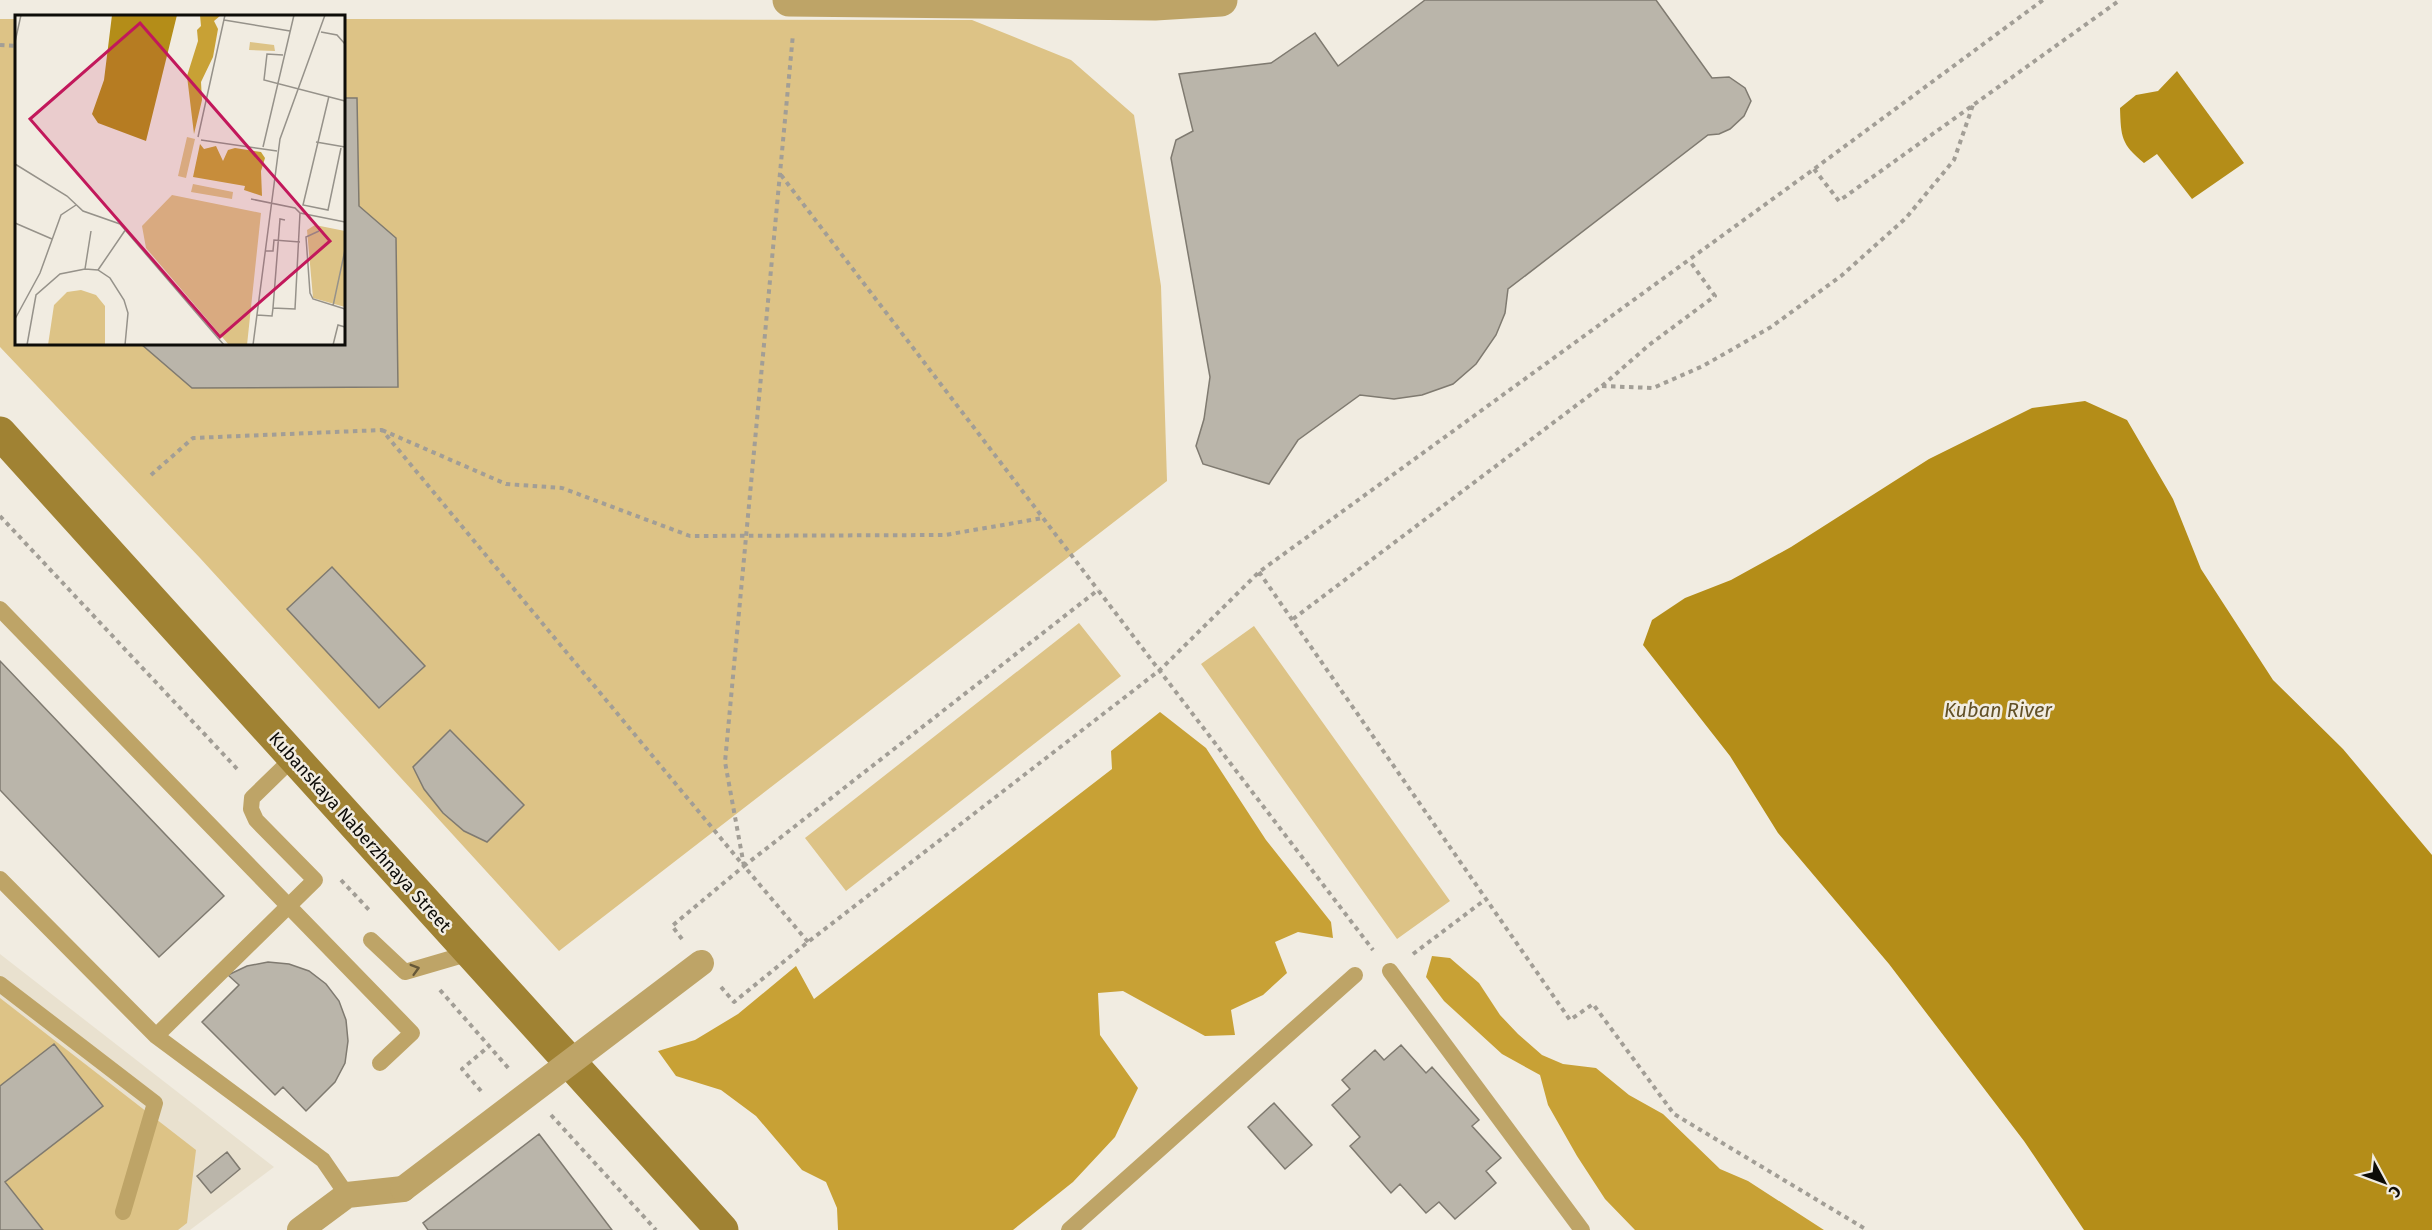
<svg xmlns="http://www.w3.org/2000/svg" width="2432" height="1230" font-family="'Fira Sans',sans-serif">
	<style>
		.built { fill: #e9e1cf }
		.green { fill: #ddc386 }
		.forest { fill: #c8a135 }
		.water { fill: #b48d18 }
		.building { fill: #bab5aa; stroke: #7f7a70; stroke-width: 1.5 }
		.lines { fill: none; stroke-linecap: round; stroke-linejoin: round }
		.path { stroke: #a29e96; stroke-width: 4; stroke-dasharray: 4.5 4.5; stroke-linecap: butt }
		.service { stroke: #bea467; stroke-width: 16 }
		.pedestrian { stroke: #bea467; stroke-width: 26 }
		.minor { stroke: #bea467; stroke-width: 33 }
		.secondary { stroke: #a08233; stroke-width: 33 }
		.pedestrian-bridge { stroke: #bea467; stroke-width: 26 }
		.oneway { stroke: #665838 }
		.labels { text-anchor: middle; stroke-width: 5; stroke-linejoin: round; paint-order: stroke }
		.street-label { font-size: 18px; fill: #0d0c08; stroke: #f1ece1 }
		.water-label { font-size: 20px; font-style: italic; fill: #625127; stroke: #f1ece1 }
		.inset-road { fill: none; stroke: #96928a; stroke-width: 1.5 }
		.view { fill: #c2185b; fill-opacity: 0.15; stroke: #c2185b; stroke-width: 3 }
		.inset-edge { fill: none; stroke: #0d0c08; stroke-width: 3 }
	</style>
	<rect width="100%" height="100%" fill="#f1ece1"/>
	<path class="built" d="M0,954l274,213 -84,63h-190z"/>
	<path class="green" d="M0,19h16v325h328v-325l628,1 99,40 63,55 27,171 6,195 -608,470 -359,-393 -200,-211z
		M1079,623l42,53 -275,215 -41,-53z
		M1254,626l196,275 -53,38 -196,-275z
		M0,998l196,152 -9,73 -9,7h-178z"/>
	<path class="forest" d="M1160,712l46,36 60,92 65,82 2,16 -35,-6 -23,10 12,31 -24,22 -32,15 4,25 -30,1 -82,-45 -25,2 2,42 38,53 -23,49 -42,45 -60,48h-175l-1,-22 -11,-26 -24,-12 -46,-54 -35,-26 -45,-14 -18,-25 37,-11 43,-26 58,-48 18,33 298,-230 -1,-18z
		M1432,956l18,2 29,25 21,32 18,19 24,21 21,9 33,4 33,27 34,19 57,55 28,12 76,49h-189l-30,-31 -28,-43 -29,-51 -8,-30 -38,-21 -58,-53 -18,-24z"/>
	<path class="water" d="M2177,71l67,92 -52,36 -35,-45 -13,9c-23,-19 -23,-26 -24,-55l16,-13 22,-4z
		M2085,401l42,19 46,79 28,70 72,111 70,69 89,106v375h-348l-60,-89 -135,-177 -111,-131 -48,-77 -87,-111 9,-25 33,-22 46,-18 60,-33 138,-88 103,-51z"/>
	<path class="building" d="M1425,0h231l56,78 17,-1 16,11 6,13 -7,15 -14,13 -11,5 -11,1 -200,154 -3,24 -9,22 -20,29 -23,20 -31,11 -28,4 -34,-4 -62,45 -29,44 -66,-20 -7,-18 8,-27 6,-42 -39,-219 5,-18 17,-9 -14,-57 92,-11 44,-30 23,33z
		M344,98h13l2,108 37,32 2,149 -206,1 -51,-44h203z
		M332,567l93,99 -46,42 -92,-99z
		M0,661l224,235 -65,61 -159,-167z
		M450,730l74,75 -37,37 -23,-11 -21,-18 -19,-24 -11,-22z
		M268,962l21,2 20,7 17,13 13,17 7,19 2,21 -3,22 -10,19 -29,29 -23,-24 -8,8 -73,-73 37,-37 -11,-10 19,-9z
		M54,1044l49,62 -98,76 38,48h-43v-144z
		M1401,1045l25,28 6,-6 47,53 -7,6 29,32 -15,13 10,12 -41,36 -16,-17 -13,11 -26,-29 -9,9 -41,-47 10,-9 -28,-32 18,-16 -8,-9 33,-30 9,10z
		M1274,1103l38,42 -27,24 -37,-42z
		M539,1134l73,96h-184l-5,-7z
		M227,1152l13,17 -29,24 -14,-17z"/>
	<g class="lines">
		<path class="path" d="M0,45l16,1
			M1814,169l25,32 281,-201
			M781,175l317,415
			M1602,386l51,2 50,-22 68,-39 70,-51 65,-58 48,-58 19,-55
			M382,430l124,54 56,4 128,48 255,-1 98,-17
			M151,475l42,-37 189,-8 361,435
			M0,516l240,256
			M1259,572l311,448 23,-16 81,110 193,116
			M1293,619l309,-233 47,-41 66,-49 -26,-36
			M744,866l-19,-104 68,-728
			M341,880l30,32
			M682,939l-10,-13 72,-60
			M808,942l-64,-76 354,-276 275,360
			M1413,954l73,-55
			M721,987l13,15 74,-60 352,-272 99,-98 555,-403 229,-169
			M440,990l70,80
			M481,1091l-19,-22 26,-22
			M551,1115l105,115"/>
		<path class="service" d="M0,609l412,424 -32,30
			M0,879l156,157 167,124 24,35
			M371,940l34,32 65,-19
			M1390,971l192,259
			M0,984l155,119 -32,109
			M156,1036l159,-156 -59,-60 -5,-11 1,-11 41,-40
			M1069,1230l286,-255"/>
		<path class="pedestrian" d="M300,1230l47,-35 56,-6"/>
		<path class="minor" d="M789,0l366,4 66,-4"/>
		<path class="secondary" d="M0,433l722,797"/>
		<path class="pedestrian-bridge" d="M403,1189l298,-226"/>
	</g>
	<defs><path id="oneway-chevron" d="M-2-3.5L2.5 0L-2 3.5" fill="none" stroke-width="1.6" stroke-linecap="round" stroke-linejoin="round" transform="scale(1.5)"/></defs>
	<use class="oneway" href="#oneway-chevron" transform="translate(415 969) rotate(-16)"/>
	<g class="labels">
		<g class="street-label">
			<text transform="translate(360 832) rotate(48)" y="6">Kubanskaya Naberzhnaya Street</text>
		</g>
		<g class="water-label">
			<text x="1998" y="717">Kuban River</text>
		</g>
	</g>
	<g transform="translate(15 15)">
		<rect width="330" height="330" fill="#f1ece1"/>
		<path d="M235,27l24,3 1,6 -26,-1zM172,122l8,2 -9,39 -8,-2zM178,169l40,8 -1,7 -41,-7zM157,180l89,18 -14,132h-18l-83,-97 -4,-22zM300,210l30,6v76l-32,-9 -6,-68zM66,275l15,5 9,11v39h-57l6,-40 13,-13z" fill="#ddc386"/>
		<path d="M185,0h21l-7,6 4,8 -5,28 -12,25 1,18 -8,34 -7,-58 11,-35 -1,-11 4,-4zM185,129l4,5 12,-3 7,15 5,-11 7,-2 26,4 4,6 -4,13 1,25 -18,-6 1,-4 -52,-9z" fill="#c8a135"/>
		<path d="M97,0h65l-31,126 -48,-18 -6,-9 12,-34z" fill="#b48d18"/>
		<path class="inset-road" d="M209,5l66,11M306,17l16,3 8,9M0,27l6,-27M268,40l-16,-1 -3,26 81,21M314,81l-26,109 25,5 13,-62M183,122l27,-122M186,125l76,11M301,127l29,5M248,132l31,-132M0,149l52,32 16,15 37,13 104,121M236,184l44,9 5,5M285,198l45,9M270,205l-5,-1 -7,89 22,1 5,-96M0,208l37,16M304,216l-13,6 4,56 3,6 32,10M250,236h8l1,-11 26,2M70,254l6,-38M83,255l28,-41M318,291l12,-56M242,300l15,1 1,-8M0,304l25,-46 21,-58 15,-10M12,330l9,-50 24,-21 25,-5 13,1 12,8 14,22 4,13 -3,32M238,330l27,-206 45,-124M318,330l5,-20 7,2"/>
		<path class="view" d="M125,8l190,218 -110,96 -190,-218z"/>
		<rect width="330" height="330" class="inset-edge"/>
	</g>
	<g transform="translate(2384 1182) rotate(131)" stroke="#f1ece1" stroke-width="4.5" paint-order="stroke">
	<path d="M0-4.5L10 22L0 15L-10 22Z" fill="#0d0c08"/>
	<text y="-9" font-size="16" font-weight="bold" text-anchor="middle" fill="#0d0c08">С</text>
	</g>
</svg>
